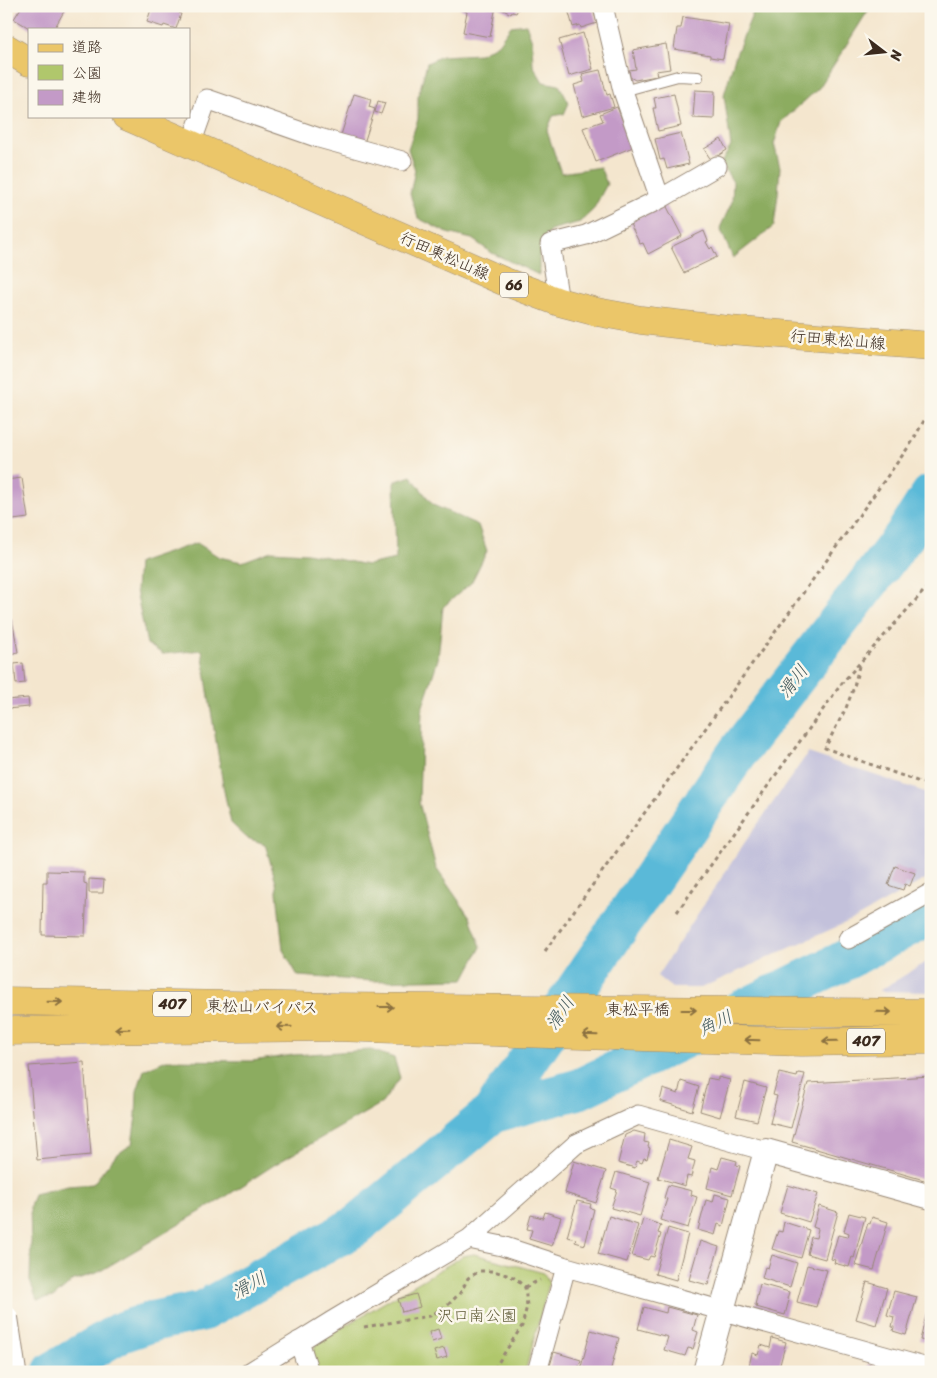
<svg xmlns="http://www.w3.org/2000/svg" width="937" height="1378" font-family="Sriracha,'Klee One',sans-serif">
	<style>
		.industrial { fill: #c3c1db }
		.green { fill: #b0c76c; stroke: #767845 }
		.forest { fill: #8cac60; stroke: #646b3f }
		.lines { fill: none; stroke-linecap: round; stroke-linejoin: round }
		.river { stroke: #5ab9d8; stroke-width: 41 }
		.building { fill: #c39ac7 }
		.service-casing { stroke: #988876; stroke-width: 12 }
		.minor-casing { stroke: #988876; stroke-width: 21 }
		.tertiary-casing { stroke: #988876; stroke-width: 26 }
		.primary-casing { stroke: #988876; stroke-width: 29 }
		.trunk-casing { stroke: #988876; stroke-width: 29 }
		.path { stroke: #988876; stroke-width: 3; stroke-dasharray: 4 4; stroke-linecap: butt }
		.service { stroke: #fff; stroke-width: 10 }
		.minor { stroke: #fff; stroke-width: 19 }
		.tertiary { stroke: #fff; stroke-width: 24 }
		.primary { stroke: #ebc669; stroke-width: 28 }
		.trunk { stroke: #ebc669; stroke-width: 28 }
		.tertiary-bridge-casing { stroke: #988876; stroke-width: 26; stroke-linecap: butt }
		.tertiary-bridge { stroke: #fff; stroke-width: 24 }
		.oneway { stroke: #8a7040 }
		.labels { text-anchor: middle; stroke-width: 5; stroke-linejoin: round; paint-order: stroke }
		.shield { fill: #fbf7ec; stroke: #75685c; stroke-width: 1 }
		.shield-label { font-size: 15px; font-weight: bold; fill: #3b2a1e }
		.street-label { font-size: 16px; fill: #3b2a1e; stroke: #fbf7ec }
		.park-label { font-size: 16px; fill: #5e5935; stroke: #fbf7ec }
		.water-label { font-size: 18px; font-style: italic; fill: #465c5f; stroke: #fbf7ec }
	</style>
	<rect width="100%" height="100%" fill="#fbf7ec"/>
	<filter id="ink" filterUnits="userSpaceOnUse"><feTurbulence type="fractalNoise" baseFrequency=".02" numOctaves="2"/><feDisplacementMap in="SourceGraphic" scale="10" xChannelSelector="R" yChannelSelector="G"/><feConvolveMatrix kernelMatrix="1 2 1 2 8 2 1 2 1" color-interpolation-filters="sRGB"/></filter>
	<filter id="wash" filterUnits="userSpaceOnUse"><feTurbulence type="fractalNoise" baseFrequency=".0096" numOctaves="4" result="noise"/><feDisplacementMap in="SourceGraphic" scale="20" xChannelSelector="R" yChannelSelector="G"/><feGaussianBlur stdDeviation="1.12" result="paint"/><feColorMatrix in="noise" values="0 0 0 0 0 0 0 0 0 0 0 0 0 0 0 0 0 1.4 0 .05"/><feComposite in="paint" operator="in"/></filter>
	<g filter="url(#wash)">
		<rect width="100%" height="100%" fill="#f4e6ce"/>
		<path class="industrial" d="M808,753l123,41v82l-77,43 -153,69h-29l-15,-12 88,-134z
			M931,959v33l-52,-1z"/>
		<path class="green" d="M474,1254l70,19 5,11 -24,88h-209l-4,-15 4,-14 147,-87z"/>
		<path class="forest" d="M723,6h148l-52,82 -38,34 -7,22 6,23 -2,27 -4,32 -41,32 -13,-30 12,-26 1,-20 -12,-19 10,-17 -7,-51 11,-38 19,-47z
			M526,24l6,17 1,24 10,17 16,3 10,18 -5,11 -11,2 -6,15 14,42 39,-6 7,17 -14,26 -13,12 -30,8 -11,25v20l-47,-22 -20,-14 -25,-6 -29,-15 -8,-24 5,-24 -7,-21 10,-30v-22l9,-34 15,-7 38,-2 18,-10 13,-18z
			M411,476l22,29 45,20 9,26 -16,32 -28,24 -5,52 -16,50 -3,93 17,66 34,49 11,30 -17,32 -91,2 -75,-5 -15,-26 -7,-68 -11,-38 -18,-6 -16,-15 -7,-32 -15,-93 -7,-48 -39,4 -16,-10 -11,-54 2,-27 59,-20 22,14 23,5 29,-11 36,2 60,12 29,-6 -2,-77z
			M371,1050l23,8 6,20 -18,25 -108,62 -52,34 -125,74 -23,7 -20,17 -17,3 -7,-19 1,-36 -1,-38 4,-13 34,-8 25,-2 22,-28 17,-12 4,-28 1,-25 7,-21 22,-10 86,1 41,-6z"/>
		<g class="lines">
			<path class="river" d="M492,1113l87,-24 259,-125 93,-50
				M53,1372l66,-39 35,-12 48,-10 154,-85 136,-113 246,-361 167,-217 26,-40"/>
		</g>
		<g id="blocks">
			<path class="building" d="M22,6h45l-13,23h-23l-17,-10z
				M152,6h29l-2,7 2,1 -5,15 -12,-4 -1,2 -16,-5z
				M456,6h40l-6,31 -27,-5 4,-20z
				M496,6h24l-4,7 -4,-1 -1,2z
				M567,6h25l5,17 -16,5 -1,-3 -7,2z
				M683,17l46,7 -6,35 -13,-2v-2l-36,-6 3,-21h4z
				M583,33l10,36 -24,7 -10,-36z
				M666,44l4,25 -14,2 1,5 -22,4 -5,-3 -1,-7 7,-1 -3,-19z
				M600,70l7,25 3,-1 4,13 -32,9 -8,-31 10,-3 -2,-8z
				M695,90l20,1 -1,28 -21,-1z
				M354,94l17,5 -2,8 6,2 -11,34 -23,-8z
				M674,94l7,32 -23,5 -5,-23h3l-2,-10z
				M378,101l7,2 -4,11 -6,-2z
				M617,107l16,40 -37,15 -13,-34 20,-7 -3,-7z
				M681,133l8,31 -22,5 -3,-10 -4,1 -5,-21z
				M721,139l6,11 -16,10 -7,-11z
				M665,203l17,33 -34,18 -5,-11 -3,1 -11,-22z
				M704,231l4,10 -2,1 4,7 2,-2 5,10 -33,16 -13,-26z
				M22,478l6,40 -22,3v-41z
				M12,619l6,33 -12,3v-35z
				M23,663l2,20 -9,1 -2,-20z
				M28,698l1,9 -23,2v-9z
				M895,866l20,7 -5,13 -5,-2 -2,6 -15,-5z
				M47,871l37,1v11l3,1 -2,52 -43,-1 1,-53h4z
				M89,879l15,1 -1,13h-14z
				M84,1062l7,93 -54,5 -8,-94z
				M779,1073l18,4 1,-4 7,1 -14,54 -21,-5 7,-27 -4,-1z
				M931,1076v106l-139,-40 16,-59z
				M718,1077l12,3 -10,37 -20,-6 8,-33 10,2z
				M681,1081l18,6 -7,24 -32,-10 3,-12 15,5z
				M745,1082l21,6 -9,33 -21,-5z
				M634,1131l11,3 -1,8 5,1 -1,4 2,1 -3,11 -3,-1 -2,5 -5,-2 -2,7 -17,-5 7,-28z
				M669,1140l23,7 -4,12 7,2 -4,16 -4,-1 -2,10 -27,-8z
				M722,1157l15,4 -1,4 4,1 -8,29 -25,-7 5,-21 6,2z
				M574,1161l32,10 -10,32 -31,-10z
				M616,1172l34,10 -10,34 -29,-8 6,-18 -6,-2z
				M668,1185l24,6 -1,4 6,2 -9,31 -28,-8 7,-21 -3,-1z
				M788,1185l30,9 -9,28 -29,-9z
				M715,1194l15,4 -7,28 -5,-2 -3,11 -17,-5 8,-30 7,2z
				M577,1201l14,3 -1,4 4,1 -9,36 -10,-3 1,-3 -9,-2z
				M819,1206l19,6 -13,47 -18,-5 4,-17 5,1 2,-9 -5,-2z
				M545,1212l16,5 -9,29 -23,-7 3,-9 -5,-1 4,-14 12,3z
				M849,1213l16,4 -11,41 -2,-1 -3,10 -15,-4 1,-3 -4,-1 7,-24 10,2 1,-4 -5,-2z
				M609,1216l29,9 -11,37 -29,-8z
				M872,1217l16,5 -14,48 -19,-5 13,-42 2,1z
				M643,1219l18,6 -3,8 3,1 -7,23 -4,-1 -2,4 -16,-4z
				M784,1222l25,8 -8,28 -29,-9 6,-18 4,1z
				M668,1228l20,6 -12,46 -21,-6z
				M700,1241l19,6 -11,38 -19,-5z
				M772,1255l25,8 -7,24 -28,-9 3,-11 3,1z
				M807,1265l20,5 -11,37 -19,-5z
				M867,1282l20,6 -11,37 -20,-6z
				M760,1284l29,8 -2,7 2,1 -4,15 -29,-8 1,-2h-2z
				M894,1291l23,6 -11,38 -13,-4 1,-4h-2l2,-10 -7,-2z
				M416,1294l4,13 -18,5 -4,-13z
				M930,1300h1v42l-11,-2z
				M644,1307l22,6 1,-6 30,8 -4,15 5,2 -5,17 -5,-1 -3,8 -21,-6 4,-13 -30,-8z
				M438,1329l3,10 -9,3 -3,-10z
				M591,1330l28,8 -9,34h-18l1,-2 -12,-3z
				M772,1338l14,4 -8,30h-10l-19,-6 3,-13 6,2 3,-10 9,3z
				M444,1348l3,9 -10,3 -3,-9z
				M554,1352l27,8 -4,12h-19l-9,-3z
				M869,1364l24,7v1h-18l-8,-2z"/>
		</g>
	</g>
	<g filter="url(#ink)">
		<use href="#blocks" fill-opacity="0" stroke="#988876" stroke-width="1"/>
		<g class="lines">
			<g class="service-casing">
				<path id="service" d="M623,91l55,-15 20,1"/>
			</g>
			<g class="minor-casing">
				<path id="minor" d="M603,6l20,85 37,108
					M191,144l16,-45 112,39 83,23
					M559,302l-9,-58 36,-9 74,-36 57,-33
					M848,939l83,-46
					M469,1239l33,7 64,21 365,102
					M299,1341l10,31
					M250,1372l82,-51 137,-82 107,-95 62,-29 128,36
					M537,1372l29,-105"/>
			</g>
			<g class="tertiary-casing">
				<path id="tertiary" d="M705,1372l61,-221 165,46"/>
			</g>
			<g class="primary-casing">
				<path id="primary" d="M6,48l23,14
					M126,116l377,165 56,21 38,10 44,8 88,10 202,16"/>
			</g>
			<g class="trunk-casing">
				<path id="trunk" d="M6,1001l332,6 593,6
					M6,1031l327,-4 468,15 130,-2"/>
			</g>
			<path class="path" d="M859,666l-5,21 -8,21 -21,40 106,38
				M677,912l165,-229 89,-100
				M545,951l367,-509 19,-34
				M525,1287l15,-7
				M364,1327l66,-11 18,-11 13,-13 7,-14 12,-7h14l19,6 12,10 2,19 -5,20 -26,40 -2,6"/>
			<use href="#service" class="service"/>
			<use href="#minor" class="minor"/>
			<use href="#tertiary" class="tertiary"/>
			<use href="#primary" class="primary"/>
			<use href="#trunk" class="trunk"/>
			<g class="tertiary-bridge-casing">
				<path id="tertiary-bridge" d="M6,1318l8,54"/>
			</g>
			<use href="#tertiary-bridge" class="tertiary-bridge"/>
		</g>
		<defs><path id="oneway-shaft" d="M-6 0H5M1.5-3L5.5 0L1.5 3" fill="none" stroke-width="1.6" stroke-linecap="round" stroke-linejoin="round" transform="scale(1.25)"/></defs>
		<g class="oneway">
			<use href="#oneway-shaft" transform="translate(55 1002) rotate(1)"/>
			<use href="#oneway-shaft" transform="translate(386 1007)"/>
			<use href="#oneway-shaft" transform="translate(689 1010)"/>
			<use href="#oneway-shaft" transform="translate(884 1012) rotate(1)"/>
			<use href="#oneway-shaft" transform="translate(284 1027) rotate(179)"/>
			<use href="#oneway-shaft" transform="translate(122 1029) rotate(179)"/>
			<use href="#oneway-shaft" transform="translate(590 1035) rotate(-178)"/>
			<use href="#oneway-shaft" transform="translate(752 1040) rotate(-178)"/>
			<use href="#oneway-shaft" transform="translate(830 1041) rotate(179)"/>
		</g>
	</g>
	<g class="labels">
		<g class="shield">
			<rect x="500" y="272.5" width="28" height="25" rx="4"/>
			<rect x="153" y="991.5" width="38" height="25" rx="4"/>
			<rect x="847" y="1028.5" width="38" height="25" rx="4"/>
		</g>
		<g class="shield-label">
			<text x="514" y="290">66</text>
			<text x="172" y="1009">407</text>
			<text x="866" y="1046">407</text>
		</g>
		<g class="street-label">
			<text transform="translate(445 255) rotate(24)" y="6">行田東松山線</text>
			<text transform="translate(838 339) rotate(5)" y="6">行田東松山線</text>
			<text transform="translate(262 1006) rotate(1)" y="6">東松山バイパス</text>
			<text x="638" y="1015">東松平橋</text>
		</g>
		<g class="park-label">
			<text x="477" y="1321">沢口南公園</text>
		</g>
		<g class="water-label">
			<text transform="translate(793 681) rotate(-52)" y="6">滑川</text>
			<text transform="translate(560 1013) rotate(-56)" y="6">滑川</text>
			<text transform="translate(715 1023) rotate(-26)" y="6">角川</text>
			<text transform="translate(249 1285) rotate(-29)" y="6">滑川</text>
		</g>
	</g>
	<rect width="937" height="1378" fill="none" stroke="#fbf7ec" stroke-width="25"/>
	<rect x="28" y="28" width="162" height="90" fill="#fbf7ec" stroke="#aea59a"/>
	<rect x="38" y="44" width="25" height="8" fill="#ebc669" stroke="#aea59a"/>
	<text x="72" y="52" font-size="15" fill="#3b2a1e">道路</text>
	<rect x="38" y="65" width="25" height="15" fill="#b0c76c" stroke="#aea59a"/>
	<text x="72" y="78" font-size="15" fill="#3b2a1e">公園</text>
	<rect x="38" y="90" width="25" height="15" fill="#c39ac7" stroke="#aea59a"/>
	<text x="72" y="102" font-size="15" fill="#3b2a1e">建物</text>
	<g transform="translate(884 52) rotate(106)" stroke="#fbf7ec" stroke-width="4" paint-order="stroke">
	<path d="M0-4L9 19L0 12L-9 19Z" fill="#3b2a1e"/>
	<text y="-8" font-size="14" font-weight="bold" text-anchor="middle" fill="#3b2a1e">N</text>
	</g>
</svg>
